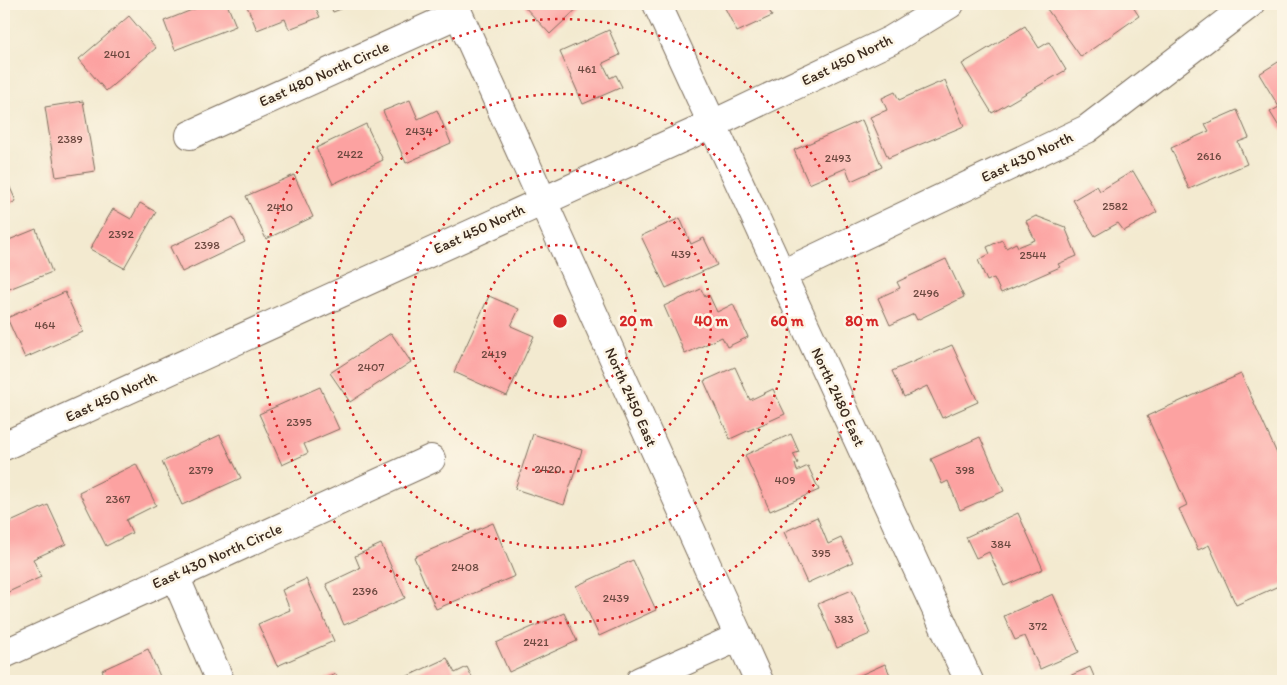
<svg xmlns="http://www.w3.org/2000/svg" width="1287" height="685" font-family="Itim,sans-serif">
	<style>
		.building { fill: #fca2a1 }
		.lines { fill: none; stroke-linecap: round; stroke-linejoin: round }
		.street-casing { stroke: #7b6d5c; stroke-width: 30 }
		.secondary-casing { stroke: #7b6d5c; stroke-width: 30 }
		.street { stroke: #fff; stroke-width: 28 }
		.secondary { stroke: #fff; stroke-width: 28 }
		.ring { fill: none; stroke: #d62828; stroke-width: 2.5; stroke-dasharray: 2.5 5 }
		.labels { text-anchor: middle; stroke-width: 5; stroke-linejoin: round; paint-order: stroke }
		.number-label { font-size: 12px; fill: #6b483f }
		.street-label { font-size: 15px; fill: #3b2a1e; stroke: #fcf5e5 }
		.centre { fill: #d62828; stroke: #fcf5e5; stroke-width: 2.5 }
		.ring-label { font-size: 15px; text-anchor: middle; font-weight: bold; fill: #d62828; stroke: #fcf5e5; stroke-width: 5; stroke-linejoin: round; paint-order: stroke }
	</style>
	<rect width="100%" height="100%" fill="#fcf5e5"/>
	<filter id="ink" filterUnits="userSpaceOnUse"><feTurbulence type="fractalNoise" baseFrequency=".02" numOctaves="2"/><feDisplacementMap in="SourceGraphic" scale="10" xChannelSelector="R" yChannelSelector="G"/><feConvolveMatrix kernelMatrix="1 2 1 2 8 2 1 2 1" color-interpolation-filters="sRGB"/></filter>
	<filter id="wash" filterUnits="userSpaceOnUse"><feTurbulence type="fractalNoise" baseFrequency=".0096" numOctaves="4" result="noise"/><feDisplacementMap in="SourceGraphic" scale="20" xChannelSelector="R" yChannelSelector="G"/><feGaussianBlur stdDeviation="1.12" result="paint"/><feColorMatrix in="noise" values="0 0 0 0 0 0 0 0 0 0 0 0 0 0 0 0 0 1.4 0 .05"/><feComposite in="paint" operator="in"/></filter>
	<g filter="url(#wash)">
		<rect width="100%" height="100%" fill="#f3ead0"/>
		<g id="blocks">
			<path class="building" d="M207,4h20l9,22 -61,24 -11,-29z
				M246,4h68l6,13 -31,12 -4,-10 -28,11z
				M330,4h24l-21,8z
				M522,4h60l-32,30z
				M723,4h43l6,12 -35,16z
				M1055,4h76l8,12 -58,41 -34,-48z
				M129,16l27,32 -50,43 -27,-32z
				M1025,26l14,22 10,-6 17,28 -74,43 -30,-49z
				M609,30l11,25 -17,8 7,15 6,-3 6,12 -39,17 -23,-52z
				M1283,59v74l-13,-21 9,-5 -20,-33z
				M945,80l19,46 -76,32 -18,-41 17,-7 -5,-12 13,-6 4,8z
				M410,100l8,19 19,-9 14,33 -45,20 -23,-52z
				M83,101l12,70 -39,6 -11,-70z
				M1237,110l12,28 -11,4 9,22 -58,25 -18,-41 38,-17 -4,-7z
				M862,120l20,47 -31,14 -5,-13 -37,16 -15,-34z
				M366,124l17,36 -50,24 -17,-36z
				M1133,171l24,41 -33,19 -6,-8 -23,13 -22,-36 24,-14 3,5z
				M4,174l12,27 -12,6z
				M294,175l19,42 -47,22 -20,-43z
				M140,203l16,9 -32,56 -34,-19 23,-40 18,10z
				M1036,216l29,11 12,29 -19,8 2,3 -59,26 -7,-15 -7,3 -9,-21 12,-6 -3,-7 15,-7 4,8 10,-5 2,4 17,-7 -9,-19z
				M233,217l12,25 -63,30 -12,-25z
				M680,218l11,26 13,-6 13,27 -51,23 -25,-52z
				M36,229l16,43 -48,19v-29l2,-1 -2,-19z
				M946,259l18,38 -47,23 -3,-6 -24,11 -12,-27 22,-10 -3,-6z
				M701,289l4,8 4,-2 8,17 16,-8 15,33 -21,10 -5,-10 -37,17 -21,-48z
				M65,292l18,40 -58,26 -18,-40z
				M489,296l30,13 -8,17 23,10 -27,60 -53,-24z
				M391,333l20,29 -61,40 -20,-29z
				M952,345l26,57 -36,16 -15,-32 -23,11 -12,-26z
				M735,367l15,33 23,-11 12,25 -55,25 -26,-58z
				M1241,374l38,84 4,-2v128l-47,21 -27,-60 -11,5 -19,-41 8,-4 -40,-89z
				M320,387l19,42 -35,15 4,9 -26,12 -23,-51z
				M533,434l49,16 -18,55 -49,-16z
				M791,434l8,18 -6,2 5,9 -3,1 2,7 11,-5 11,24 -49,21 -25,-56z
				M220,435l21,43 -59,27 -20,-43z
				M980,437l24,54 -44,19 -12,-29 -6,3 -11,-25z
				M136,464l20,41 -30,15 6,13 -26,13 -27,-54z
				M48,505l18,39 -33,15 8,18 -37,17v-69z
				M1018,513l25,56 -39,17 -15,-34 -13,6 -10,-21z
				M817,517l11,27 13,-6 12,24 -46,21 -23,-51z
				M493,523l22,53 -79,33 -22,-52z
				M381,544l24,54 -61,27 -18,-41 34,-16 -5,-12z
				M633,560l23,50 -57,26 -23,-50z
				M306,579l28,62 -57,25 -19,-42 32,-14 -8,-20z
				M852,590l18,44 -33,14 -19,-44z
				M1053,594l26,58 -39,17 -15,-33 -10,4 -11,-24z
				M564,613l13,28 -68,31 -13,-29z
				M148,649l14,32h-55l-5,-11z
				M447,658l8,15 12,-6 7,14h-77z
				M885,664l8,17h-46z
				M1090,667l6,14h-38z
				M336,674l3,7h-20z"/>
		</g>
	</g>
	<g filter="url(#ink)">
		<use href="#blocks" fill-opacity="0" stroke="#7b6d5c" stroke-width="1"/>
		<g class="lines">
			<g class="street-casing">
				<path id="street" d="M657,4l312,677
					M190,135l268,-121
					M782,274l305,-145 163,-125
					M175,576l45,105
					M4,654l427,-195
					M640,681l99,-44"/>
			</g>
			<g class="secondary-casing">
				<path id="secondary" d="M454,4l305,677
					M4,446l709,-322 178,-84 59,-36"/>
			</g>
			<use href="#street" class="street"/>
			<use href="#secondary" class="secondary"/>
		</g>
	</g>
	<g class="ring">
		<circle cx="560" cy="321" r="76"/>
		<circle cx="560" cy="321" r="151"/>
		<circle cx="560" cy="321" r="227"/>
		<circle cx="560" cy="321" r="302"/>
	</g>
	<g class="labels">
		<g class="number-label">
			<text x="117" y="58">2401</text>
			<text x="587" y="73">461</text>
			<text x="419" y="135">2434</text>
			<text x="70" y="143">2389</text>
			<text x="350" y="158">2422</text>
			<text x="1209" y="160">2616</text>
			<text x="838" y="162">2493</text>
			<text x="1115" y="210">2582</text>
			<text x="280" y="211">2410</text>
			<text x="121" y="238">2392</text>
			<text x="207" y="249">2398</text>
			<text x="681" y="258">439</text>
			<text x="1033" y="259">2544</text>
			<text x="926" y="297">2496</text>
			<text x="45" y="329">464</text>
			<text x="494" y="358">2419</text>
			<text x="371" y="371">2407</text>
			<text x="299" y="426">2395</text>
			<text x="548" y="473">2420</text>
			<text x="201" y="474">2379</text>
			<text x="965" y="474">398</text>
			<text x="785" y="484">409</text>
			<text x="118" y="503">2367</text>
			<text x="1001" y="548">384</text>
			<text x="821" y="557">395</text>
			<text x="465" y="571">2408</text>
			<text x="365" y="595">2396</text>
			<text x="616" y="602">2439</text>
			<text x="844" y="623">383</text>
			<text x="1038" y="630">372</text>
			<text x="536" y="646">2421</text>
		</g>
		<g class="street-label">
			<text transform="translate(847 60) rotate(-26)" y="5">East 450 North</text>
			<text transform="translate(324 74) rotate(-24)" y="5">East 480 North Circle</text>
			<text transform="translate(1027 157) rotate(-25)" y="5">East 430 North</text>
			<text transform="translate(479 229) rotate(-25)" y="5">East 450 North</text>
			<text transform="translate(111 397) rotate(-25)" y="5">East 450 North</text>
			<text transform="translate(631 397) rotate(66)" y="5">North 2450 East</text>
			<text transform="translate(838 397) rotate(65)" y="5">North 2480 East</text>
			<text transform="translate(217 556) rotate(-24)" y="5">East 430 North Circle</text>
		</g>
	</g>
	<circle cx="560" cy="321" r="8" class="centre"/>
	<g class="ring-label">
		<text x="636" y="326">20 m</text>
		<text x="711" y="326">40 m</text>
		<text x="787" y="326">60 m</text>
		<text x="862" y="326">80 m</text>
	</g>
	<rect width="1287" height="685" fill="none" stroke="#fcf5e5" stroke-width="20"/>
</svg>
